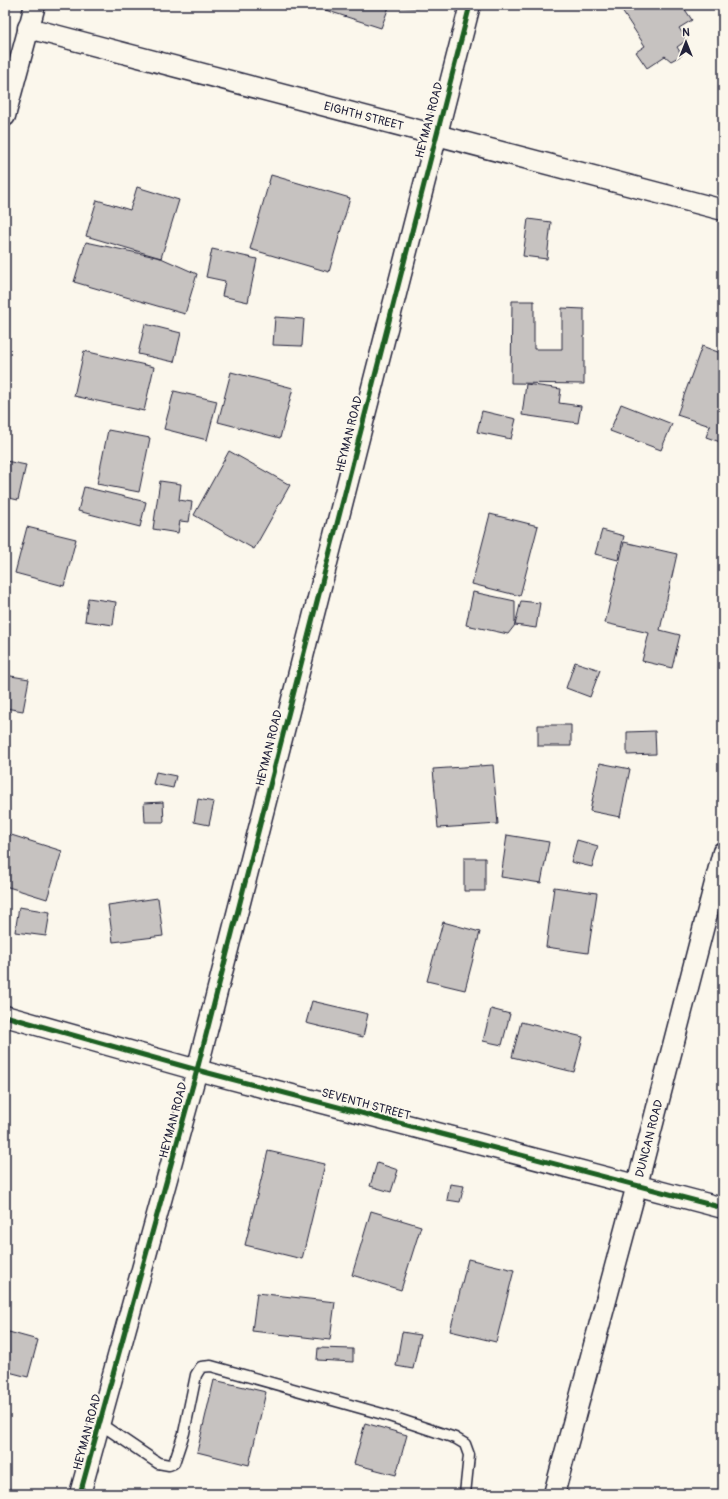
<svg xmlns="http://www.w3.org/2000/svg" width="728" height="1499" font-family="Pangolin,sans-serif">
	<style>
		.building { fill: #c6c2c0; stroke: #22223b }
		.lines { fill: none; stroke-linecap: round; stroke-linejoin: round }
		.service-casing { stroke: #22223b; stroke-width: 13 }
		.minor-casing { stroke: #22223b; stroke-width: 23 }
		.service { stroke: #fbf7ec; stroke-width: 10 }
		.minor { stroke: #fbf7ec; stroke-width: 20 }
		.cycleway-casing { stroke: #fbf7ec; stroke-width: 8 }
		.cycleway { stroke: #1b5e20; stroke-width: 5 }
		.labels { text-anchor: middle; stroke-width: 4; stroke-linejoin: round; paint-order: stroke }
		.street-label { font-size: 12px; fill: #22223b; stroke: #fbf7ec }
	</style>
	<rect width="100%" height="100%" fill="#fbf7ec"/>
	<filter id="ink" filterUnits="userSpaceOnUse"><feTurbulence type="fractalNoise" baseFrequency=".025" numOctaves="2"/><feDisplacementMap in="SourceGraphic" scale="8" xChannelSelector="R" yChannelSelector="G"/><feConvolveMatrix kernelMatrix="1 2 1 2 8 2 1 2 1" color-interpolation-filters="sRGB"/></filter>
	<g filter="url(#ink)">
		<path class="building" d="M317,5h102l-1,3 -29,-1 -8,21 -65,-21z
			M625,5h57l10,15 -13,8 8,12 -10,7 5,8 -11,6 -6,-5 -18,12 -11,-16 9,-6 -25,-38z
			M271,175l79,23 -21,74 -79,-23z
			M137,187l42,13 -18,58 -75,-22 11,-36 33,10z
			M528,219l23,3 -4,37 -24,-3z
			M86,242l75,16 36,16 -12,40 -111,-32z
			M212,249l45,10 -9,43 -26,-6 3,-15 -19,-4z
			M512,301h22v48h28v-41l22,1v75l-73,-1z
			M275,317l29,2 -2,27 -29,-1z
			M145,324l36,9 -7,29 -36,-8z
			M702,346l21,8v89l-17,-6 4,-11 -33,-11z
			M84,351l70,16 -10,44 -70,-15z
			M231,372l62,16 -13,50 -62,-16z
			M526,384l35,5 -2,14 22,3 -3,17 -56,-8z
			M174,391l43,10 -10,39 -43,-11z
			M621,404l51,20 -11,26 -51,-19z
			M482,411l34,8 -5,20 -34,-7z
			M108,430l42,8 -11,54 -42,-8z
			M229,451l61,34 -36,64 -60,-34z
			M6,461l20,4 -8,35 -13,-3z
			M160,481l21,3 -2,16 13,2 -3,20 -9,-1 -2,12 -25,-4z
			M84,487l62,15 -6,25 -62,-16z
			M490,514l48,12 -18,70 -48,-12z
			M27,527l49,12 -12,47 -49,-13z
			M602,530l22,6 -6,24 -23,-6z
			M624,542l53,12 -17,76 20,5 -8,33 -30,-7 7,-28 -44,-10z
			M473,592l42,9v24l-7,9 -42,-9z
			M88,598l28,4 -3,23 -28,-4z
			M521,601l19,2 -4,25 -21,-3z
			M575,662l25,8 -10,27 -24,-9z
			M5,675l24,4 -6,32 -18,-3z
			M538,725h33v21h-33z
			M655,731l1,23 -29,1v-23z
			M600,763l30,6 -10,48 -30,-6z
			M493,765l5,59 -60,4 -5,-59z
			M156,772l20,4 -3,12 -20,-4z
			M198,799l16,3 -5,23 -15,-3z
			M163,802l1,20h-19l-1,-19z
			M5,833l57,18 -15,48 -42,-13z
			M507,835l42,7 -8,41 -40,-6z
			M577,840l21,6 -6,21 -21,-5z
			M464,858h21v33h-21z
			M554,887l43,6 -9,60 -42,-6z
			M158,898l5,38 -50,6 -5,-37z
			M19,907l31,5 -4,24 -31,-4z
			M443,922l37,10 -15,58 -38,-9z
			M312,1001l56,13 -5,23 -57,-14z
			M491,1009l19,5 -8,31 -19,-4z
			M521,1022l62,15 -9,35 -62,-15z
			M268,1151l57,13 -23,95 -57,-14z
			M377,1163l21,7 -7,22 -21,-6z
			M450,1184l14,2 -4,16 -13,-2z
			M371,1211l50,15 -20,64 -49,-15z
			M468,1259l46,11 -18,72 -46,-11z
			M257,1293l78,9 -5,38 -78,-9z
			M5,1331l33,9 -10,37 -23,-6z
			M402,1332l18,3 -7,34 -17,-3z
			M318,1348l35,1v13l-36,-2z
			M214,1380l52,12 -17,73 -52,-13z
			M365,1423l42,12 -11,40 -42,-11z"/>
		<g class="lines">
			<g class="service-casing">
				<path id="service" d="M99,1423l59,40 11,2 5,-2 10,-30 12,-58 5,-8 10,-1 175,49 69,23 10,6 4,11 -4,39"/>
			</g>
			<g class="minor-casing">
				<g id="minor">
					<path id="s1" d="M28,28l695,182"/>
					<path d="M5,116l30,-111"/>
					<path d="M5,1016l192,54 526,138"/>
					<path d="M80,1494l117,-424 273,-1065"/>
					<path id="s2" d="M554,1494l83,-309 86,-333"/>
				</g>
			</g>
			<use href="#service" class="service"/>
			<use href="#minor" class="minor"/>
			<g class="cycleway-casing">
				<path id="cycleway" d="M5,1016l192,54 526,138
					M80,1494l117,-424 273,-1065"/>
			</g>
			<use href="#cycleway" class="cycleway"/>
		</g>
	</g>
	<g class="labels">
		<g class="street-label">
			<text dy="4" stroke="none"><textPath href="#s1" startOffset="347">EIGHTH STREET</textPath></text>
			<text transform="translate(429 120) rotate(-75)" y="4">HEYMAN ROAD</text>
			<text transform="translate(349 434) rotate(-76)" y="4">HEYMAN ROAD</text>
			<text transform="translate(269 748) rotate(-76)" y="4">HEYMAN ROAD</text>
			<text transform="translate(366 1104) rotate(15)" y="4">SEVENTH STREET</text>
			<text transform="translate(173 1120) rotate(-75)" y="4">HEYMAN ROAD</text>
			<text dy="4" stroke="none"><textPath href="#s2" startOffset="368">DUNCAN ROAD</textPath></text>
			<text transform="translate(87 1432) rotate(-75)" y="4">HEYMAN ROAD</text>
		</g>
	</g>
	<rect width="728" height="1499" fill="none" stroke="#fbf7ec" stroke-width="20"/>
	<rect x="10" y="10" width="708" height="1479" fill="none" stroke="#22223b" stroke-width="1.5" filter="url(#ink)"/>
	<g transform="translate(686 42)" stroke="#fbf7ec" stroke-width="3" paint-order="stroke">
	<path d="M0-3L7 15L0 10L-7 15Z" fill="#22223b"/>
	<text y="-6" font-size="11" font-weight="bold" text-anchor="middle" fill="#22223b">N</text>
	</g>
</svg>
